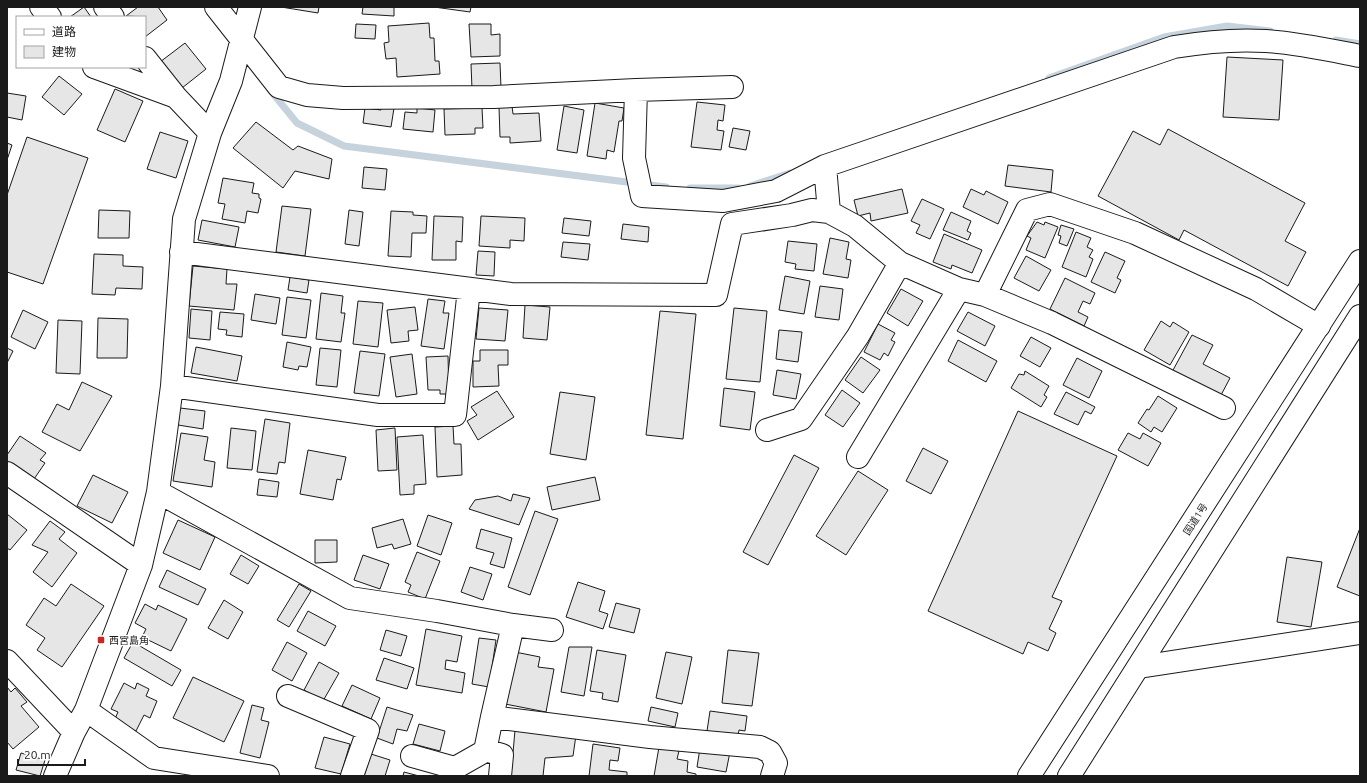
<svg xmlns="http://www.w3.org/2000/svg" width="1367" height="783" font-family="Ubuntu,'Noto Sans JP',sans-serif">
	<style>
		.lines { fill: none; stroke-linecap: round; stroke-linejoin: round }
		.stream { stroke: #c6d2dc; stroke-width: 7 }
		.building { fill: #e6e6e6; stroke: #1a1a1a }
		.minor-casing { stroke: #1a1a1a; stroke-width: 24 }
		.highway-casing { stroke: #1a1a1a; stroke-width: 24 }
		.minor { stroke: #fff; stroke-width: 22 }
		.highway { stroke: #fff; stroke-width: 22 }
		.poi-dot { fill: #c62828; stroke: #fff; stroke-width: 1.5 }
		.labels { text-anchor: middle; stroke-width: 3; stroke-linejoin: round; paint-order: stroke }
		.street-label { font-size: 10px; fill: #1a1a1a; stroke: #fff }
		.poi-label { font-size: 10px; fill: #1a1a1a; stroke: #fff; text-anchor: start }
	</style>
	<rect width="100%" height="100%" fill="#fff"/>
	<g class="lines">
		<path class="stream" d="M1336,40l24,4
			M1049,78l115,-41 63,-11 43,5
			M270,90l27,33 47,23 322,41
			M750,186l40,-13
			M690,188h48"/>
	</g>
	<path class="building" d="M84,7l7,10h-21z
		M138,7h20l9,13 -22,17v-20l-19,-1z
		M281,7h38l-1,6z
		M363,7h31v9l-32,-2z
		M434,7h37l-1,5z
		M429,23l1,15h4l1,23h4l1,13 -43,3 -1,-19 -10,1 -2,-16 5,-1 -1,-16z
		M356,24l20,1 -1,14 -20,-1z
		M469,24h22v11l9,-1v22l-29,1z
		M185,43l21,26 -24,19 -22,-26z
		M1227,57l56,3 -4,60 -56,-3z
		M500,63l1,25 -29,1 -1,-25z
		M59,76l23,18 -18,21 -22,-18z
		M115,89l28,12 -18,41 -28,-12z
		M7,93l19,3 -4,24 -15,-3z
		M697,102l28,3 -2,16 -5,-1 -1,10 7,1 -3,19 -30,-3z
		M595,103l29,5 -2,13h-3l-5,31 -7,-2 -1,9 -19,-3z
		M512,106l1,8 26,-1 2,28 -31,2v-6h-10l-1,-30z
		M564,106l20,4 -7,43 -20,-3z
		M381,107l13,1 -3,19 -28,-4 2,-15 16,2z
		M417,108l18,2 -2,22 -30,-3 2,-17 12,1z
		M482,108l1,20h-8v6l-30,1 -1,-26z
		M256,122l37,28 5,-4 34,13 -3,20 -34,-8 -12,17 -50,-40z
		M733,128l17,3 -4,19 -17,-3z
		M1168,129l137,74 -20,38 21,11 -18,34 -104,-56 -5,10 -81,-44 35,-65 27,14z
		M160,132l28,9 -12,37 -29,-9z
		M27,137l61,21 -45,126 -36,-12v-77z
		M7,143l5,2 -5,15z
		M1008,165l45,5 -2,22 -46,-6z
		M364,167l23,2 -2,21 -23,-2z
		M223,178l31,5 -2,10 7,1v4l2,1 -3,14 -11,-2 -2,12 -23,-4 3,-15 -7,-1z
		M902,189l6,24 -37,8 -1,-8 -12,3 -4,-16z
		M971,189l13,6 2,-4 22,11 -10,22 -35,-17z
		M922,199l22,10 -14,30 -14,-6 4,-8 -9,-4z
		M282,206l29,3 -6,47 -29,-4z
		M99,210l31,1 -1,27h-31z
		M349,210l14,2 -4,34 -14,-2z
		M391,211l22,1v3l14,1 -1,17h-14l-1,24 -23,-1z
		M951,212l20,9 -4,10 4,2 -3,7 -25,-10z
		M434,216l29,1 -1,25 -6,-1v19h-24z
		M481,216l44,2 -1,23 -14,-1v8l-31,-2z
		M564,218l27,3 -2,15 -27,-3z
		M202,220l37,7 -4,20 -37,-7z
		M1037,222l7,3 1,-3 13,5 -13,31 -19,-8 5,-12 -4,-2z
		M623,224l26,3 -1,15 -27,-3z
		M1061,225l13,4 -7,17 -8,-3 2,-7 -3,-1z
		M1076,232l15,6 -4,9 6,3 -4,7 4,2 -7,18 -24,-10z
		M944,234l38,16 -10,23 -20,-8 -1,4 -18,-7z
		M830,238l19,4 -3,17 5,1 -3,18 -25,-4z
		M788,241l29,3 -3,27 -19,-2 1,-5 -11,-2z
		M563,242l27,2 -2,16 -27,-3z
		M478,251l17,1 -1,24 -18,-1z
		M1105,252l20,9 -8,17 4,2 -6,13 -24,-11z
		M94,254l29,1v11l20,1 -1,22 -26,-1 -1,7 -23,-1z
		M1026,256l25,14 -12,21 -25,-13z
		M193,266l34,3 -1,15h11l-3,26 -45,-4z
		M785,276l25,5 -6,33 -25,-4z
		M290,277l19,3 -2,13 -19,-3z
		M1065,278l30,15 -5,11 -7,-3 -5,11 10,5 -4,9 -34,-17z
		M820,286l23,3 -4,31 -24,-3z
		M901,289l22,12 -15,25 -21,-13z
		M321,293l22,3 -2,17h4l-4,29 -25,-3z
		M255,294l25,4 -4,26 -25,-4z
		M287,297l24,3 -5,38 -24,-3z
		M428,299l17,2 -2,12h6l-5,36 -23,-3z
		M358,301l25,2 -5,44 -25,-3z
		M525,305l25,2 -3,33 -24,-2z
		M415,307l3,23 -10,1 1,10 -18,2 -4,-33z
		M479,308l29,2 -3,31 -29,-2z
		M734,308l33,3 -7,71 -34,-3z
		M191,309l21,2 -2,29 -21,-2z
		M23,310l25,12 -13,27 -24,-12z
		M660,311l36,3 -13,125 -37,-4z
		M220,312l24,2 -2,23 -16,-2 1,-5 -9,-1z
		M968,312l27,14 -10,20 -28,-15z
		M98,318l30,1 -1,39h-30z
		M58,320l24,1 -2,53 -24,-1z
		M1161,321l9,6 3,-5 16,10 -19,33 -26,-15z
		M878,324l17,9 -4,7 4,2 -7,14 -4,-3 -4,7 -16,-8z
		M779,330l23,2 -4,30 -22,-3z
		M1192,335l21,10 -10,19 27,14 -10,19 -48,-25z
		M1031,337l20,11 -11,19 -20,-11z
		M958,340l39,21 -11,21 -38,-21z
		M287,342l24,5 -4,20 -8,-1 -1,4 -15,-3z
		M196,347l46,9 -5,25 -46,-8z
		M7,348l6,3 -6,12z
		M320,348l21,2 -4,37 -21,-2z
		M480,350h28v15h-10l1,21 -26,1v-26h7z
		M360,351l25,3 -6,42 -25,-3z
		M412,354l5,40 -21,3 -6,-40z
		M448,356l1,38h-9v-4h-12l-2,-33z
		M861,357l19,13 -17,23 -18,-13z
		M1077,358l25,13 -13,27 -26,-13z
		M777,370l24,4 -5,25 -23,-4z
		M1025,371l24,15 -5,9 3,2 -6,10 -30,-19 8,-14 5,1z
		M82,382l30,14 -32,55 -38,-19 15,-28 12,6z
		M724,388l31,4 -5,38 -30,-4z
		M842,390l18,13 -17,24 -18,-12z
		M497,391l17,26 -36,23 -11,-19 10,-6 -6,-8z
		M560,392l35,5 -9,63 -36,-6z
		M1066,392l29,15 -4,7 -6,-3 -7,14 -24,-11z
		M1158,396l19,12 -15,24 -8,-5 -3,5 -13,-9 9,-14 2,1z
		M180,408l25,3 -2,18 -25,-4z
		M1018,411l99,45 -65,141 10,4 -13,28 7,4 -8,18 -20,-9 -5,12 -95,-43z
		M265,419l25,4 -5,40 -6,-1 -2,12 -20,-2z
		M453,426l1,18h7l1,31 -25,2 -2,-50z
		M231,428l25,3 -4,39 -25,-2z
		M395,428l2,42 -19,1 -2,-41z
		M181,433l27,4 -4,23 11,2 -3,25 -39,-6z
		M1128,433l12,6 3,-6 18,10 -13,23 -30,-16z
		M423,435l3,49 -12,1v9l-14,1 -3,-58z
		M20,436l26,17 -6,7 5,3 -11,16 -27,-18v-6z
		M923,448l25,13 -17,33 -25,-13z
		M308,450l38,7 -5,23 -4,-1 -4,21 -33,-6z
		M794,455l25,13 -51,97 -25,-13z
		M858,471l30,19 -42,65 -30,-19z
		M93,475l35,17 -16,31 -35,-17z
		M595,477l5,23 -48,10 -5,-23z
		M259,479l20,3 -2,15 -20,-2z
		M513,494l17,4 -11,27 -50,-16 6,-9 23,-4 13,5z
		M535,511l23,8 -28,76 -22,-8z
		M7,514l20,16 -17,20 -3,-2z
		M428,515l24,8 -11,32 -24,-9z
		M403,519l8,25 -17,5 -2,-5 -15,4 -5,-20z
		M178,520l37,17 -15,33 -37,-17z
		M50,521l15,11 -6,7 18,14 -25,34 -19,-15 15,-20 -16,-7z
		M1360,528v68l-23,-9z
		M481,529l31,9 -8,30 -14,-4 4,-11 -18,-5z
		M315,540h22v22l-22,1z
		M417,552l23,9 -15,38 -17,-7 3,-7 -6,-3z
		M241,555l18,11 -11,18 -18,-10z
		M363,555l26,9 -9,25 -26,-9z
		M1287,557l35,5 -11,65 -34,-5z
		M470,567l22,7 -9,26 -22,-8z
		M167,570l39,19 -8,16 -39,-18z
		M578,582l27,9 -6,20 9,3 -5,15 -37,-12z
		M71,584l33,22 -42,61 -25,-17 8,-12 -19,-13 18,-27 12,8z
		M299,584l12,7 -22,36 -12,-7z
		M224,600l19,12 -15,27 -20,-11z
		M616,603l24,6 -6,24 -25,-6z
		M145,604l11,6 2,-5 29,14 -16,32 -29,-14 4,-8 -11,-6z
		M308,611l28,15 -11,20 -28,-15z
		M426,629l36,7 -5,26 -11,-2 -1,9 20,4 -3,20 -46,-8z
		M386,630l21,6 -6,20 -21,-6z
		M479,638l17,2 -7,47 -17,-3z
		M133,642l48,28 -9,16 -48,-28z
		M287,642l20,11 -15,28 -20,-11z
		M569,647h23l-8,49 -23,-4z
		M597,650l29,5 -8,47 -16,-3 1,-6 -13,-2z
		M728,650l31,3 -7,53 -30,-3z
		M515,652l25,5 -2,10 16,2 -8,43 -41,-8z
		M666,652l26,5 -10,47 -26,-6z
		M384,658l30,10 -7,21 -31,-9z
		M319,662l20,11 -16,28 -19,-11z
		M193,677l51,24 -20,41 -51,-24z
		M124,683l11,6 2,-6 12,6 -3,7 11,5 -7,17 -6,-3 -8,16 -22,-10 4,-9 -7,-3z
		M352,685l28,13 -9,21 -29,-13z
		M7,687l4,5 4,-4 12,14 -6,4 18,21 -26,22 -6,-7z
		M252,705l12,3 -3,12 8,2 -9,36 -20,-5z
		M387,707l26,8 -6,16 -10,-2 -4,15 -16,-6z
		M651,707l27,6 -3,14 -27,-6z
		M710,711l37,5 -2,15 -6,-1 -1,6 -31,-5z
		M419,724l26,7 -5,20 -27,-7z
		M515,730l61,5 -3,21 -28,2 -2,18h-32z
		M324,737l26,7 -9,30 -26,-6z
		M593,744l27,4 -2,13 -8,-1 -1,10 18,2v4h-38z
		M659,747l20,4 -2,8 11,2 -1,11 9,2v2h-42z
		M700,748l30,4 -4,20 -29,-5z
		M21,753l24,7 -5,16 -24,-6z
		M371,754l19,6 -5,16h-21z
		M404,772l15,4h-16z"/>
	<g class="lines">
		<g class="minor-casing">
			<path id="minor" d="M41,7l9,10
				M105,7l8,10
				M216,7l63,80 28,8 36,3 151,-1 142,-7 96,-3
				M145,58l31,39
				M94,67l82,30 34,36
				M636,90l-2,68 8,38 81,5 53,-10 49,-25 349,-119c30,-5 61,-8 92,-6 31,2 63,9 94,15
				M825,166l4,46
				M181,252l330,42 205,1 16,-71 60,-9 20,-5 17,2 26,14 45,37 59,26 26,6 67,28 172,85
				M985,295l42,-85 23,-6 85,29 121,56 63,37
				M172,386l206,29h77l14,-126
				M767,430l34,-11 57,-83 42,-73
				M858,457l101,-168
				M7,473l134,92
				M158,492l192,106 87,13 76,14 39,5
				M513,625l-21,92 158,20 110,10 10,5 6,11 -4,13
				M7,661l67,71
				M1139,667l221,-34
				M288,696l80,34 -16,46
				M86,710l68,48 114,18
				M485,750l17,5 -2,21
				M412,756l43,12 30,-17 7,-34
				M55,776l19,-44 12,-22 55,-145 17,-73 14,-106 12,-167 26,-86 21,-52 19,-74"/>
		</g>
		<g class="highway-casing">
			<path id="highway" d="M1029,776l331,-515
				M1069,776l291,-460"/>
		</g>
		<use href="#minor" class="minor"/>
		<use href="#highway" class="highway"/>
	</g>
	<rect class="poi-dot" x="97" y="636" width="8" height="8" rx="2"/>
	<g class="labels">
		<g class="street-label">
			<text transform="translate(1195 519) rotate(-57)" y="4">国道1号</text>
		</g>
		<g class="poi-label">
			<text x="109" y="644">西宮島角</text>
		</g>
	</g>
	<rect width="1367" height="783" fill="none" stroke="#1a1a1a" stroke-width="16"/>
	<rect x="16" y="16" width="130" height="52" fill="#ffffff" stroke="#a3a3a3"/>
	<rect x="24" y="29" width="20" height="6" fill="#ffffff" stroke="#a3a3a3"/>
	<text x="52" y="36" font-size="12" fill="#1a1a1a">道路</text>
	<rect x="24" y="46" width="20" height="12" fill="#e6e6e6" stroke="#a3a3a3"/>
	<text x="52" y="56" font-size="12" fill="#1a1a1a">建物</text>
	<path d="M18 759v6h67v-6" fill="none" stroke="#1a1a1a" stroke-width="2"/>
	<text x="24" y="759" font-size="12" fill="#1a1a1a" stroke="#ffffff" stroke-width="3" paint-order="stroke">20 m</text>
</svg>
